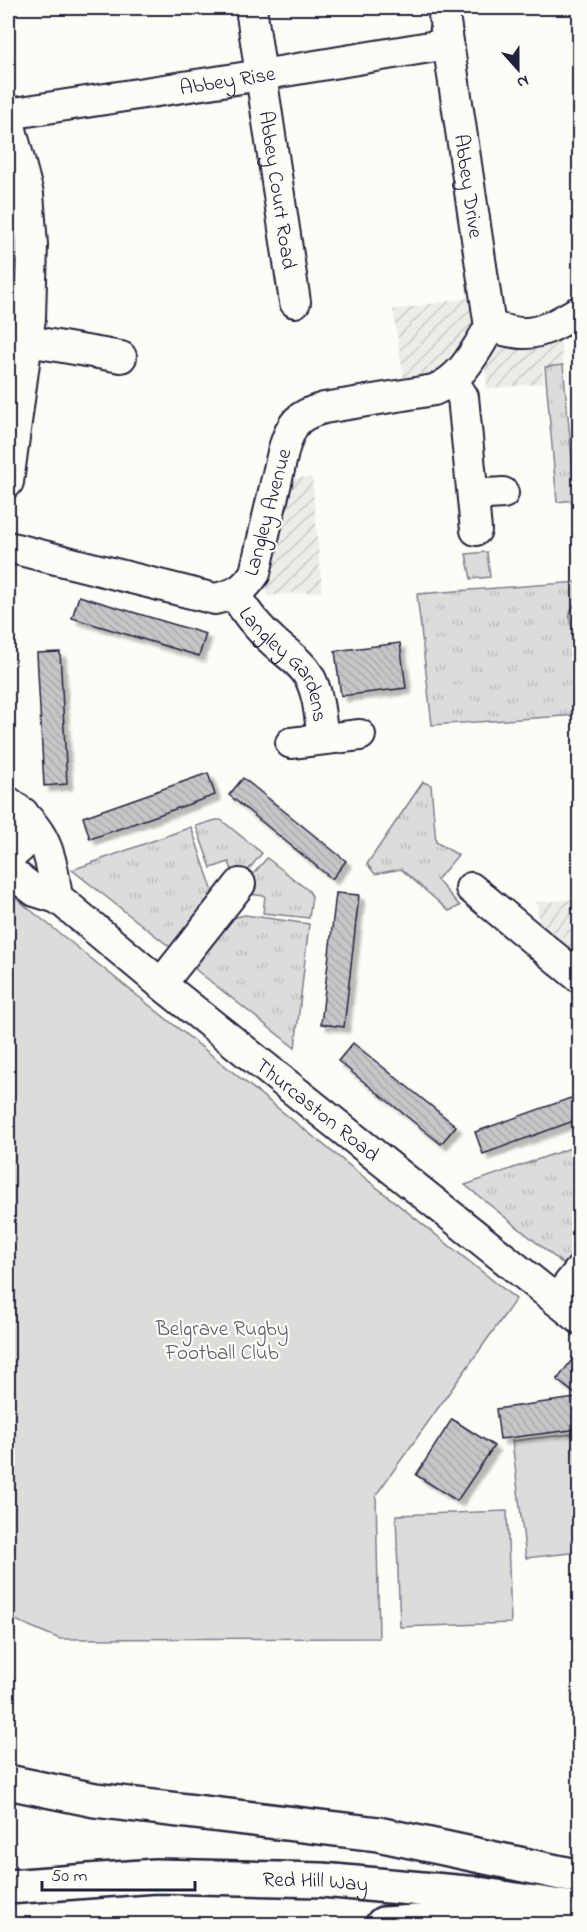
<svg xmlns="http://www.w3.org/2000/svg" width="587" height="1932" font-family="'Indie Flower',sans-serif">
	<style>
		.industrial { fill: url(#industrial-furrows) }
		.grass { fill: url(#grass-tufts); stroke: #807f8b; stroke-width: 1.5 }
		.green { fill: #dddcdb; stroke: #807f8b; stroke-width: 1.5 }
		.building { fill: url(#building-back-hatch); stroke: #22223b; stroke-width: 1.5; filter: url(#shadow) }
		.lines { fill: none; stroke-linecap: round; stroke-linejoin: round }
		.minor-casing { stroke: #22223b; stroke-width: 34 }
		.highway-casing { stroke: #22223b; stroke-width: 38 }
		.minor { stroke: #fdfcf7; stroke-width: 30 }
		.highway { stroke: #fdfcf7; stroke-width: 33 }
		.labels { text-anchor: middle; stroke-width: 4.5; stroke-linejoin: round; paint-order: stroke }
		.street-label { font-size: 21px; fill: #22223b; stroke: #fdfcf7 }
		.park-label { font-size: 21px; fill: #5a5a6b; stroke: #fdfcf7 }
	</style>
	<defs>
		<pattern id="industrial-furrows" width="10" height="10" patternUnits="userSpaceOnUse" patternTransform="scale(1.5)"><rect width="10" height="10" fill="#ecece9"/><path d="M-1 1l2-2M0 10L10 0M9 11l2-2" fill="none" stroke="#cacac9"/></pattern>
		<pattern id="grass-tufts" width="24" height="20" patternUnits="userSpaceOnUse" patternTransform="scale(1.5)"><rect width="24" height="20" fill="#dddcdb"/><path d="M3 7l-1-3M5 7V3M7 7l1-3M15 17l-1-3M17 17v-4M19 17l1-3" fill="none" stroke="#bdbcbd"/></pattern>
		<pattern id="building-back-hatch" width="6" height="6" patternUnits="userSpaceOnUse" patternTransform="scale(1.5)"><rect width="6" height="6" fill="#c6c6c8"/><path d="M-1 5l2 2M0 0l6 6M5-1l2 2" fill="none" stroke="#aaaaad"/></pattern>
		<filter id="shadow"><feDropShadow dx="5.5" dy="5.5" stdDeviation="1.5" flood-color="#0004"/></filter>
	</defs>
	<rect width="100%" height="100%" fill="#fdfcf7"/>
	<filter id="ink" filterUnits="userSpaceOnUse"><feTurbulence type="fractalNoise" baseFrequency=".0167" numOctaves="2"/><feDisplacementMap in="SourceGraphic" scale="12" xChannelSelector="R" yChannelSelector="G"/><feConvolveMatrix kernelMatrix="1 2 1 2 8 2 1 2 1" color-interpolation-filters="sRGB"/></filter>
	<g filter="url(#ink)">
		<path class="industrial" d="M474,297l1,21 -7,22 -26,34 -38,5 -11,-69z
			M579,322v10l-19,2 3,31 -21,2 2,16 -57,6 -3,-36 19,-8z
			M312,477l10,114 -55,5 -3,-16 24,-101z
			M579,899v61l-40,-32 -2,-26z"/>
		<path class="grass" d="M563,365l13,135 -19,2 -12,-135z
			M487,552l3,25 -19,2 -5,-25z
			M579,582v133l-147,10 -15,-131z
			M423,782l8,3 5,57 22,13 -21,25 23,26 -11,5 -48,-42 -26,5 -8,-10z
			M216,820h5l41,33 -25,31 -8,-22 -18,6 -15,-42z
			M191,827l21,62v9l-36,50 -6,-1 -98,-77z
			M267,858l42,33 3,5 -3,22 -46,-5 2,-17 -18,-2 -6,-6z
			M245,915l64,9 -14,124 -99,-78v-5l32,-44 8,-4z
			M579,1145v105l-10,14 -7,-1 -97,-78z"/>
		<path class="green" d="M579,601v35c-11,-11 -14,-26 0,-35z
			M8,892l508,407 -140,196 3,143 -319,1 -52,-22z
			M579,1433v119l-53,6 -14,-117z
			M507,1511l4,112 -111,4 -4,-112z"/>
		<path class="building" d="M79,596l127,38 -7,22 -127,-38z
			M400,643l6,45 -65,8 -6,-45z
			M60,652l7,132 -23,2 -7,-133z
			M208,773l7,22 -125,44 -7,-22z
			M243,778l103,83 -14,18 -103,-84z
			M336,893l23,2 -15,132 -23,-3z
			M353,1043l103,83 -15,18 -103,-83z
			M579,1095v24l-96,35 -8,-22z
			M579,1350v47l-22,-17z
			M575,1398l4,31 -79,10 -4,-30z
			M452,1419l42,27 -37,55 -41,-26z"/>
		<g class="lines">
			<g class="minor-casing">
				<g id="minor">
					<path id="s1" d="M251,8l44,294"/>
					<path id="s2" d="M443,8l47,319"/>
					<path id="s3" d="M8,114l253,-39 187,-31"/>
					<path d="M8,118l20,76 4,51 -2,73 -22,164"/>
					<path d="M490,327c11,2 22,6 33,6 20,1 39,-13 57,-22"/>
					<path d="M28,341l93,16"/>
					<path d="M453,381l10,16 13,133"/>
					<path d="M473,495l30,-2"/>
					<path d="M8,547l207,52c21,-5 28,-8 40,-26l29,-125c8,-26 14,-33 40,-40l110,-18c28,-11 41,-38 56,-63"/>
					<path id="s4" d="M235,594c10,19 25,36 41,50 11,10 25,18 33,32 10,18 11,42 14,63"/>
					<path d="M291,743l69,-8"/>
					<path d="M8,802c38,27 43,52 49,96"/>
					<path d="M8,855c22,-9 18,-20 15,-42"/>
					<path id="s5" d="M8,870l27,21 22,7 7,5 97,81 419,335"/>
					<path d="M471,888l109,90"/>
					<path d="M161,984l79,-100"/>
					<path d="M556,1300l24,-30"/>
				</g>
			</g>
			<g class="highway-casing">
				<g id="highway">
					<path d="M8,1782l87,18 283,34 202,43"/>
					<path id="s6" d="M8,1887l147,-11 167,4 156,14 102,16"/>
					<path d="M383,1924l147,-9"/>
				</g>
			</g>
			<use href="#minor" class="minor"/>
			<use href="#highway" class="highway"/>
		</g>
	</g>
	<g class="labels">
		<g class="street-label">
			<text dy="7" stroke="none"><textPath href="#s3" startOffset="222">Abbey Rise</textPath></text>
			<text dy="7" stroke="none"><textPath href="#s2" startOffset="180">Abbey Drive</textPath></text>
			<text dy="7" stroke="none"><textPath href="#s1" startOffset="184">Abbey Court Road</textPath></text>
			<text transform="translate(267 512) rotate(-75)" y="7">Langley Avenue</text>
			<text dy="7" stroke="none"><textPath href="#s4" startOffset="88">Langley Gardens</textPath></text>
			<text dy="7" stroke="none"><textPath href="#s5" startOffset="393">Thurcaston Road</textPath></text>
			<text dy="7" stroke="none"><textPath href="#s6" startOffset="308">Red Hill Way</textPath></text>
		</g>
		<g class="park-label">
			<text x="222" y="1335">Belgrave Rugby<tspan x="222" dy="24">Football Club</tspan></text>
		</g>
	</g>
	<rect width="587" height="1932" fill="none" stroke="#fdfcf7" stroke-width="30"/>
	<rect x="15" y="15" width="557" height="1902" fill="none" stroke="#22223b" stroke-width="2" filter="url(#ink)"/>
	<g transform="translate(518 69) rotate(159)" stroke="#fdfcf7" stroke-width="4.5" paint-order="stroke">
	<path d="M0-4.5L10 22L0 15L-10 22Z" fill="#22223b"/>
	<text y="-9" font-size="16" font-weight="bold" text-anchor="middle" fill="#22223b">N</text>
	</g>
	<path d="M42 1881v9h153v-9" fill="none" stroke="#22223b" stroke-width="3"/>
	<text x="51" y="1881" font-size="18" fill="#22223b" stroke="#fdfcf7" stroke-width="4.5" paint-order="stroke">50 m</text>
</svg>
